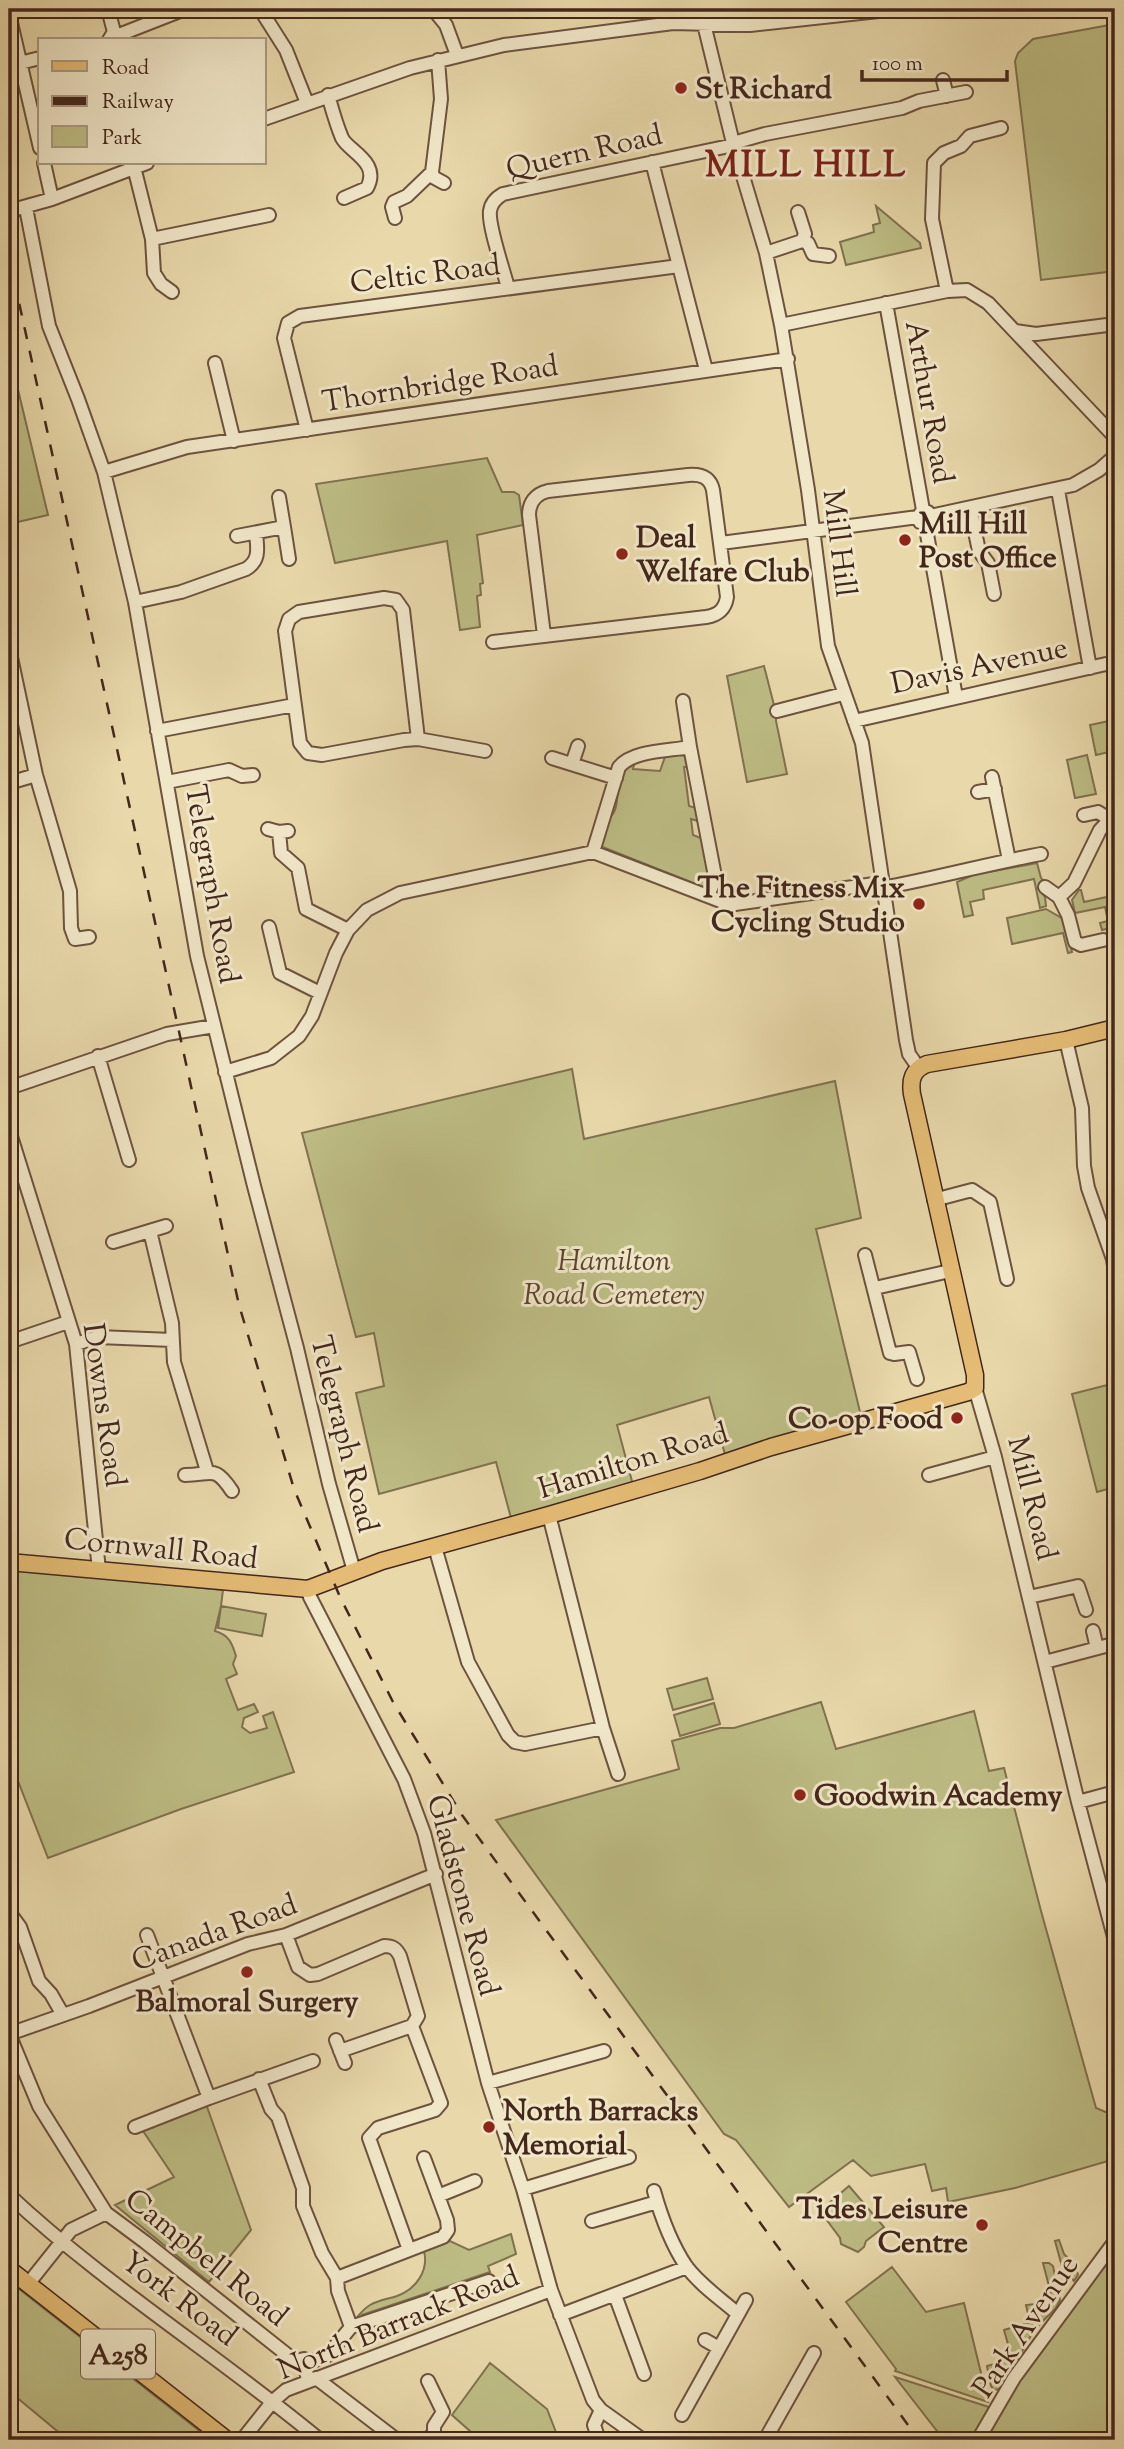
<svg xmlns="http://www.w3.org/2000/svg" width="1124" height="2449" font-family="'Sorts Mill Goudy',serif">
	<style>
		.green { fill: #bdbc84; stroke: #807250; stroke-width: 2 }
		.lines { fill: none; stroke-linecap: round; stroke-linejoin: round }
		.minor-casing { stroke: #6d533f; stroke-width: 16 }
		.major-casing { stroke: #44271b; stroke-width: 19 }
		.minor { stroke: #f0e6c8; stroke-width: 12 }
		.major { stroke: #e4bc75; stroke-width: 16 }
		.rail { stroke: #44271b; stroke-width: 2.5; stroke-dasharray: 12 12; stroke-linecap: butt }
		.poi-dot { fill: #8f2418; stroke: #f0e6c8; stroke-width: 2.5 }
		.labels { text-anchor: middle; stroke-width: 6; stroke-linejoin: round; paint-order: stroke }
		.shield { fill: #f0e6c8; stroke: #78604f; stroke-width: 2 }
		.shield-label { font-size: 28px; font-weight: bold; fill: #44271b }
		.poi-label { font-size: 30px; font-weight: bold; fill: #44271b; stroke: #f0e6c8; text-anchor: start }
		.street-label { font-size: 30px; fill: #44271b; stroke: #f0e6c8 }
		.park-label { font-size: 30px; font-style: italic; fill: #5c4530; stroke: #f0e6c8 }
		.district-label { font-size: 37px; font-weight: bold; letter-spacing: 2px; fill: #7a1f14; stroke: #f0e6c8 }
	</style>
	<rect width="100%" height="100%" fill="#e8d8aa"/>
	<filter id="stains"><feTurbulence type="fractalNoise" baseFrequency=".00286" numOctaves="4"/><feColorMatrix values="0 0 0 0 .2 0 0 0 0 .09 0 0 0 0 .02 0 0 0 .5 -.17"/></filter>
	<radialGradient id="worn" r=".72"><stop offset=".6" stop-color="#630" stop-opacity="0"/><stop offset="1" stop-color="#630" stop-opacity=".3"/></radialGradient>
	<path class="green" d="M1115,24v247l-74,9 -26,-219 3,-8 15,-14z
		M876,206l44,37 1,5 -75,17 -6,-23 34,-10 -1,-7 7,-2z
		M9,352l39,163 -39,9z
		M487,458l15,34h12l5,3 4,30 -46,10 6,48 -3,1 1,11 -4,1 3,31 -20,3 -13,-89 -112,22 -19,-79z
		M764,666l12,47v8l11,53 -40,8 -20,-106z
		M1109,721l6,31v14l-2,-10 -4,-4 -13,3 -6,-30z
		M682,753l6,4 3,10h-7l5,39 7,2 2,13 -7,-2 2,16 13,5 6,33 -4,11 -5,3 -103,-41 7,-26c16,-11 7,-34 14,-49 3,-5 9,-8 14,-11l-2,9 27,2 6,-17z
		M1087,755l9,39 -21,4 -8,-38z
		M1037,863l4,15 3,3 -6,7 7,9 1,9 -6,2 -6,-29 -51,11 1,9 -14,3 3,13 -9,2 -7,-35 16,-7z
		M1079,890h2l3,12 27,-6 4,31 -13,3 -2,-7 8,-2 -3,-14 -30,6 -3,-13z
		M1046,909l19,11 7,32 -4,1 -5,-20 -51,11 -5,-26z
		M572,1069l12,70 251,-58 26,137 -45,11 45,187 -135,42 -17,-61 -92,28 16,60 -122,33 -15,-56 -117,32 -23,-101 28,-7 -10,-53 -18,4 -54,-204z
		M1115,1383v104l-18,5 -25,-98z
		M9,1569l214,21 -2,16 45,8 -4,22 -44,-8 3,-22 -6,25c14,4 17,12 21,25l-3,8 4,10 -11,5 12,31 16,-6 4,8 -14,6 -2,9 8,6 17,-5 -4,-12 10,-4 21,60 -113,37 -133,49 -39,-100z
		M707,1678l6,21 -40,11 -6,-21z
		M821,1702l15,47 138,-38 15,60 15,-3 37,143 55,197 12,5 7,33v13l-100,29 -67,14 -2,-14 -14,3 -7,-27 -54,12 -18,-16 -64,47 -53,-67 -12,-6 -228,-314 183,-51 -7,-28 48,-13h14z
		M714,1703l6,21 -40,12 -6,-21z
		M206,2104l45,126 -42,52 -94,-77 59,-28 -33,-49z
		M849,2186l35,41 -18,14 -2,6 -6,5 -17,-8 -1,-6 -20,-27z
		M511,2234l5,20 -28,12 2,6 -128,43 1,6h-9c5,-6 9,-12 16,-16 9,-5 18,-6 27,-9 19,-7 32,-25 27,-45l26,-10 19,9z
		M1059,2240l5,14 11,11 3,10 -4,6 -11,-11 -8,-29z
		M1115,2241v199h-137l36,-62z
		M1043,2263h6l4,3 7,34 -4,8 -22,22 -20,36 -10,-36 26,-8 -4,-17 27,-3z
		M892,2267l34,45 38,-9 24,99 -93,-31 1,-2 -50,-67z
		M9,2281l202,159h-143l-59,-49z
		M1010,2360l2,9 -12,20 -6,1 -3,-4 -4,-20z
		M490,2363l57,46 12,31h-79l-28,-25z
		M895,2377l94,30v4l-18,29h-27z"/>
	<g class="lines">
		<g class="minor-casing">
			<path id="minor" d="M108,9l6,23 -5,8
				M260,9l26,41 21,53
				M433,9l13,16 11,30
				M9,14l31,134
				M664,24l1,-15
				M704,24l29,119 33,110 15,72 27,165 20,156 34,97 44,297 3,14 9,13
				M111,38l69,-27
				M20,63l20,-5
				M943,80l4,16
				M328,95c4,14 8,29 14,43 6,13 39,24 25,50l-23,10
				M264,119l146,-51 94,-23 169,-22 77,2 147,-16
				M733,143l32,-9 137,-26 17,-7 47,-9
				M652,162l54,208
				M44,163l8,36
				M134,167l18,72 2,34 7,11 11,8
				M432,172l1,5 11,6
				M26,208l23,118 29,73 26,73 31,130 62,354 57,230 43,162 32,136 25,87
				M9,211l43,-12 95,-36
				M798,212l7,22 -3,7 6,2 5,11 16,2
				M395,218l-3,-11 2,-5 13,-6 25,-24 9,-73 -3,-39
				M152,239l117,-24
				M766,253l36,-12
				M508,288c-4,-17 -20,-62 -18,-77 1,-8 6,-13 13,-17l231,-49
				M947,291l-15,-72 2,-56 10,-10 17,-7 9,-10 31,-8
				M886,303l37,207
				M781,325l166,-34 20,-1 21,13 127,134
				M1015,331l21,3 79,-10
				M215,363l19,78
				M307,430l-23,-92 4,-15 12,-7 379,-50
				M104,472l83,-25 601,-88
				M1058,490l32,178
				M970,508l9,43 9,12 6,31
				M930,516l143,-31 26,-15 16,-14
				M925,523l-5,-1 -2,-5 5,-7 5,2 2,4 -1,5 -4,2 31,174
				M284,527l5,32
				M237,536l47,-9 -5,-30
				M721,543l197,-26
				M135,602l46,-10 65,-23c15,-9 11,-22 10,-36
				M493,642l213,-25c12,-2 19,-7 21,-20l-14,-107c-3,-13 -12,-16 -25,-15l-140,16c-13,3 -19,12 -19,24l15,120
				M9,648l27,127 34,116 1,37 4,11 14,-2
				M683,701l7,46
				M777,711l66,-17
				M854,721l252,-57h9
				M157,731l137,-26
				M418,739l-15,-129 -7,-10 -12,-2 -85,14 -10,7 -4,12 15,112 8,10 14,2 82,-15 14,-1 67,12
				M552,758l64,20
				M572,764l6,-18
				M992,777l17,83
				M167,782l62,-12 13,6 11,-1
				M9,783l27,-8
				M978,792l17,-3
				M1084,815l14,-3 11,7
				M268,829l11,3 9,-1
				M279,832l2,21 17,15 8,41 42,21
				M593,852l26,-85c14,-17 50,-16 71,-20l24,124v10l-6,15
				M1045,887l14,10
				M882,888c54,-10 105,-24 159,-34
				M269,927l11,46 40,20
				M1103,940l-22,5 -6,-3 -7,-27 -9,-18 15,-14 26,-53 15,-16
				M1066,1040l16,68 2,58 4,22 25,71 2,14
				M98,1056l31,104
				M225,1072l46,-14 28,-22 13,-20 24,-63 12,-23 19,-20 33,-17 193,-41 130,50 12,2 146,-21
				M9,1088l158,-54 47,-8
				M9,1130l67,214 23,226
				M934,1200l38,-10 18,12 17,77
				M150,1231l22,92 2,39 33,109
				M113,1242l53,-16
				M865,1255l25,98 4,1 15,-2 8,27
				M875,1288l75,-17
				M9,1342l59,-20
				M76,1344l22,-7 74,3
				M975,1388l20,69 83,345 37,139
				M185,1475c27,0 29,-11 47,16
				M929,1475l66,-18
				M549,1515l54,213 15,46
				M435,1547l33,115 40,73 7,7 10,2 78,-16
				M308,1589l2,8 94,182 20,54 64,250 35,106 28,101 42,110 8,10 42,30
				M1029,1597l49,-11 8,24
				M1093,1631l4,17
				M1045,1662l68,-18
				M1078,1802l37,-10
				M9,1912l11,15 19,54 12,13 12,21
				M286,1935l12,32 12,8 8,-1 66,-28c8,0 12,2 16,10l18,60 -6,10 29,77 -6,7 -57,18 -9,10 40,112
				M9,2034l30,72 67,107 39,29 150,119 9,-2 4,22
				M9,2034l80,-28 159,-62 38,-9 150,-61
				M336,2040l9,23
				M340,2051l72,-25
				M259,2079l12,30 7,8 25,71v18l19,47 15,25
				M488,2083l116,-32
				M209,2098l104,-37
				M135,2127l74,-29 -62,-163
				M523,2189l106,-32
				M654,2191c7,25 18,54 32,75 14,19 35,33 52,48
				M9,2195c96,90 210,161 311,245
				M438,2196l37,-15
				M592,2221l65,-19
				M28,2284l43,-54 35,-17
				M615,2295l29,79
				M560,2315l127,-48
				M351,2327l-13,-36 -1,-13 106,-41 5,-7 -1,-10 -23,-62
				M705,2340l14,8
				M305,2364l23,-9 23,-28 138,-46
				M316,2378l81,62
				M682,2415l64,-115
				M242,2440l31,-39 13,-11 265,-100
				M428,2440l6,-8v-6l9,-14 -15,-31
				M599,2440l-5,-15 7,-15
				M765,2440l49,-87
				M978,2440l36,-62 101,-137"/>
		</g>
		<g class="major-casing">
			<path id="major" d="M9,1562l299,27 74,-28 167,-46 151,-44 71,-24 197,-55 7,-4v-13l-63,-281c-2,-14 0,-24 15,-30l139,-24 49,-12
				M9,2269l218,171"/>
		</g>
		<use href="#minor" class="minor"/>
		<use href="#major" class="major"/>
		<path class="rail" d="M9,257l230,1048 55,184 46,108 53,105 69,113 457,625"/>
	</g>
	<g class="poi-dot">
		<circle cx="681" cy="88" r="7"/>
		<circle cx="905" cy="540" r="7"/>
		<circle cx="622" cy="554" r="7"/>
		<circle cx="919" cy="904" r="7"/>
		<circle cx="957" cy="1418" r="7"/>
		<circle cx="800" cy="1795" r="7"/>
		<circle cx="247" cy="1972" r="7"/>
		<circle cx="489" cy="2127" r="7"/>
		<circle cx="982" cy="2225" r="7"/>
	</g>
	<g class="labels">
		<rect class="shield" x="81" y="2329.5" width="74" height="49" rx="5"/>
		<g class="shield-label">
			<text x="118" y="2364">A258</text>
		</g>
		<g class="poi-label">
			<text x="695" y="98">St Richard</text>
			<text x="919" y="533">Mill Hill<tspan x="919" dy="34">Post Office</tspan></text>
			<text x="636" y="547">Deal<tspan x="636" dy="34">Welfare Club</tspan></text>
			<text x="905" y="897" text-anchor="end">The Fitness Mix<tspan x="905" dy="34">Cycling Studio</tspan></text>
			<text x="943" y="1428" text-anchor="end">Co-op Food</text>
			<text x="814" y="1805">Goodwin Academy</text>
			<text x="247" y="2011" text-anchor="middle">Balmoral Surgery</text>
			<text x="503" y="2120">North Barracks<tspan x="503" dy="34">Memorial</tspan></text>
			<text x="968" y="2218" text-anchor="end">Tides Leisure<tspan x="968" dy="34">Centre</tspan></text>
		</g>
		<g class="street-label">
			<text transform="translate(584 151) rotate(-13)" y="10">Quern Road</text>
			<text transform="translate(425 273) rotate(-7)" y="10">Celtic Road</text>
			<text transform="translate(440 383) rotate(-9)" y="10">Thornbridge Road</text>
			<text transform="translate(930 402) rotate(80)" y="10">Arthur Road</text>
			<text transform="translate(840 543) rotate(83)" y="10">Mill Hill</text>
			<text transform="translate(979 665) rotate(-12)" y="10">Davis Avenue</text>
			<text transform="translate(213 884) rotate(80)" y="10">Telegraph Road</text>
			<text transform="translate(105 1405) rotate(82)" y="10">Downs Road</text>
			<text transform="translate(345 1434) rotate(76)" y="10">Telegraph Road</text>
			<text transform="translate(633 1460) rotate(-17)" y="10">Hamilton Road</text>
			<text transform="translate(1033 1498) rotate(76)" y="10">Mill Road</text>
			<text transform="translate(161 1548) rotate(6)" y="10">Cornwall Road</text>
			<text transform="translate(464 1895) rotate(75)" y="10">Gladstone Road</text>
			<text transform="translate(214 1932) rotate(-20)" y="10">Canada Road</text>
			<text transform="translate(207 2257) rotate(39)" y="10">Campbell Road</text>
			<text transform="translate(180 2298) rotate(37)" y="10">York Road</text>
			<text transform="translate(398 2322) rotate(-22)" y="10">North Barrack Road</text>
			<text transform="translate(1025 2326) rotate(-56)" y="10">Park Avenue</text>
		</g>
		<g class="park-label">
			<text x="614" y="1270">Hamilton<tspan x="614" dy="34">Road Cemetery</tspan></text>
		</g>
		<g class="district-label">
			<text x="806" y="176">MILL HILL</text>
		</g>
	</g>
	<rect width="1124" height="2449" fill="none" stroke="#e8d8aa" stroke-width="35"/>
	<rect x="10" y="10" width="1103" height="2428" fill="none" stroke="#44271b" stroke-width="3.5"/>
	<rect x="18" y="18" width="1089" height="2414" fill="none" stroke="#44271b" stroke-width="2"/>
	<rect x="38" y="38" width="228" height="126" fill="#f0e6c8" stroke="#ab9a83" stroke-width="2"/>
	<rect x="52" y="61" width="35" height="10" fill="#e4bc75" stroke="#ab9a83" stroke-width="2"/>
	<text x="102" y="74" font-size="21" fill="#44271b">Road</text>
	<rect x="52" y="96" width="35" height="10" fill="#44271b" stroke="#ab9a83" stroke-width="2"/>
	<text x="102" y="108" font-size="21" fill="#44271b">Railway</text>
	<rect x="52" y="126" width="35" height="21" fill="#bdbc84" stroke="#ab9a83" stroke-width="2"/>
	<text x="102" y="144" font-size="21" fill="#44271b">Park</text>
	<path d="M862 70v10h145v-10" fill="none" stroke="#44271b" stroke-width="3.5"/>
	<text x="872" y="70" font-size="21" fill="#44271b" stroke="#f0e6c8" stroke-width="5" paint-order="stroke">100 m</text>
	<rect width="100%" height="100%" filter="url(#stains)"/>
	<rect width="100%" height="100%" fill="url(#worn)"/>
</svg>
